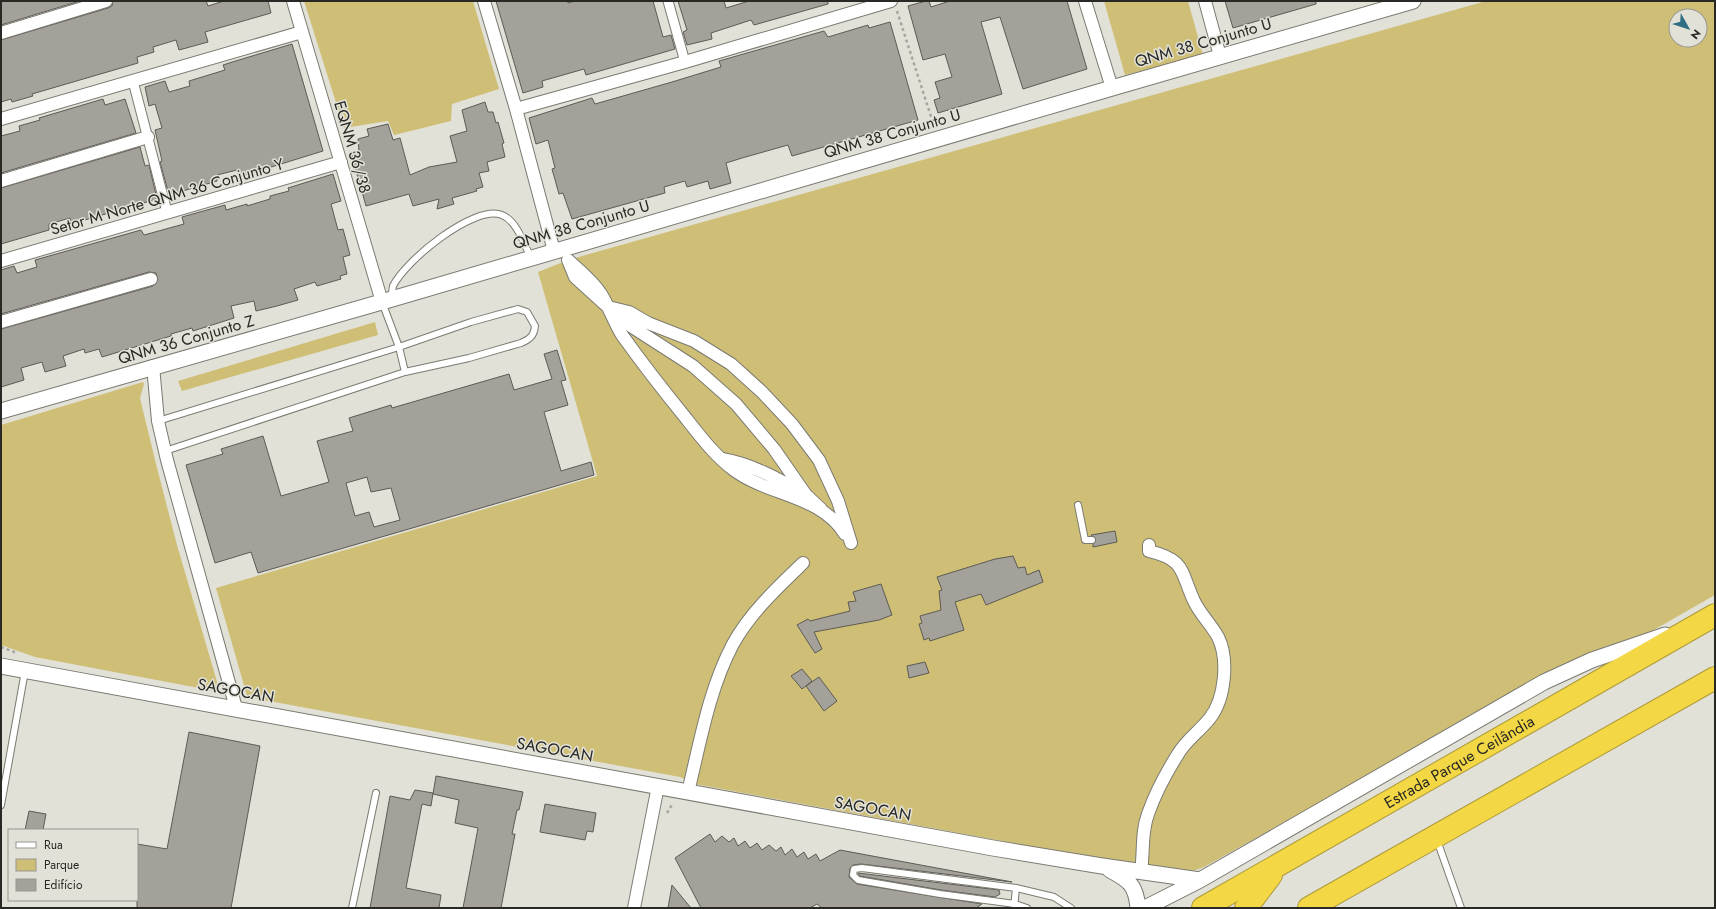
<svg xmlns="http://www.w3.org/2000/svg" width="1716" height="909" font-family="Jost,sans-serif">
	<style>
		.green { fill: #cfbf76; fill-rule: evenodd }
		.building { fill: #a3a199; stroke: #5c5b54; fill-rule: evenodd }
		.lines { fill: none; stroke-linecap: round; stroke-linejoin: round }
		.service-casing { stroke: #7b7a72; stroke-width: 8 }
		.pedestrian-casing { stroke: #7b7a72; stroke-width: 11 }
		.minor-casing { stroke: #7b7a72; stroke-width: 14 }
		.tertiary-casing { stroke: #7b7a72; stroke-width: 17 }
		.motorway-casing { stroke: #ac9a39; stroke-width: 24 }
		.path { stroke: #a7a79f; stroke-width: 2.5; stroke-dasharray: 3 3; stroke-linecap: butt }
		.service { stroke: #fff; stroke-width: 6 }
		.pedestrian { stroke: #fff; stroke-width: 9 }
		.minor { stroke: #fff; stroke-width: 12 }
		.tertiary { stroke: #fff; stroke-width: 15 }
		.motorway { stroke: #f3d745; stroke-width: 22 }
		.labels { text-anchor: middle; stroke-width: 3; stroke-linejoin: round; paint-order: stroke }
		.street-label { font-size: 16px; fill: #282824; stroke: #e2e1d8 }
	</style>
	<rect width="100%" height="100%" fill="#e2e1d8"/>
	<path class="green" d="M304,1h169l26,88 -47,15 -1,17 -57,14 -6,-14 -44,7z
		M1104,1h84l15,54 -78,20z
		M1486,1h229v594l-77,44 -67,23 -367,205 -17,6 -46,-6 -446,-83 -15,-7 -428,-79 -5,-2 -31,-108 381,-112 -59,-204 30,-12zM1676,16h24v24h-24z
		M375,322l3,13 -196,56 -4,-10z
		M143,382l1,2 -4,14 16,66 21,81 43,147 -185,-35 -34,-12v-220z"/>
	<path class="building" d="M1,1h79l-79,24z
		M113,1h93l2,5 16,-5h44l3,12 -66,19 3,10 -29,8 -3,-10 -23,7 1,5 -17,5 1,6 -106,31 1,2 -21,6 -1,-3 -10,3v-62l107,-32 4,-2z
		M496,1h72v2l7,-2h78l10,36 8,-2 4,14 -89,26 -2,-6 -42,12 1,6 -20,6z
		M678,1h46l2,7 23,-7h79v3l-74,21 -3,-5 -40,13 1,6 -25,6 -4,-13 4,-2z
		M926,1h3l2,6 19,-6h117l20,68 -64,20 -23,-72 -19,5 21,72 -64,19 -4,-13 6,-2 -5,-16 17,-5 -7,-23 -22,6 -15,-54z
		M1225,1h91v3l-83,24z
		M890,22l28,98 -126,36 -4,-11 -46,13 -16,5 5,20 -21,6 -2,-8 -21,6 -2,-6 -21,6 1,6 -93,26 -9,-26 -4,1 -7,-25 3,-1 -7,-28 -12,4 -7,-26 63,-20 3,6 77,-22 49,-15 -2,-6 105,-30 4,6 40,-12 1,3z
		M292,44l31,107 -84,26 -2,-7 -20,5v6l-48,14 -9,-33 2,-1 -7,-31 7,-2 -7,-24 -6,2 -4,-19 20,-6 4,11 21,-6 -1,-5 36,-11 -2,-5 6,-2z
		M103,99l2,6 20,-6 11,34 -135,40v-37l19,-5 -1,-5 21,-6 -1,-2z
		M485,102l3,10h5l3,11 2,-1 6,21 -2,1 3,13 -18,5 2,9 -10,2 4,14 -7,2 1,2 -25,7 2,6 -17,5 2,-10 -26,7 -4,-12 -43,12 -15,-53 8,-2 -1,-12 11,-3 -2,-7 21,-5 5,16 7,-2 10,37 19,-8 28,-5 -7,-26 17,-5 -5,-21z
		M140,147l5,19 4,-1 8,34 -86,25 -1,-6 -21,6v6l-48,14v-56z
		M333,174l8,27 -10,3 7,26 5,-1 7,26 -7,2 4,17 -7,2 1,3 -24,7 -2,-4 -21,7 4,11 -21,6 -21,5 -2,-10 -23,5 3,12 -41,13 -1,-3 -21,6v2l-69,21 -3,-8 -14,4 -1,-4 -21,7 3,10 -21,6 -3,-10 -21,6 3,12 -23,7v-58l152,-43 5,-6 -2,-7 -7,-1 -148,42v-44l13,-4 3,7 20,-6 -2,-7 106,-30 3,5 40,-11 -2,-7 43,-12 1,5 21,-6v2l23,-7v-3l19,-5 -1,-3z
		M557,350l9,30 -5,1 7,24 -24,7 17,59 30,-9 3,13 -336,98 -7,-21 -36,11 -29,-98 37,-11 -2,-5 42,-13 18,60 48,-14 -12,-41 36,-10 -4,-13 42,-13 1,3 117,-34 5,16 38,-11 -8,-25zM367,477l4,15 20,-4 9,32 -26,7 -5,-15 -14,4 -9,-33z
		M1115,531l2,11 -24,5v-3l3,-4 -5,-5z
		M1013,556l5,12 7,-1 2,8 12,-5 4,12 -57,23 -5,-11 -26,8 9,28 -34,11 -1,-3 -5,2 -5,-16 3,-1 -2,-7 21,-6 -2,-19 3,-1 -5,-13 58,-18z
		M881,584l11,31 -13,5 -65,12 8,17 -7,4 -18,-28 11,-6 2,2 40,-10 -2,-9 8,-1 -3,-9z
		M925,662l4,11 -20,5 -2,-12z
		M802,669l10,12 -10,8 -11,-13z
		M819,677l18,24 -13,10 -18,-25z
		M189,732l71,14 -29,162h-94v-64l30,5z
		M436,776l87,16 -4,18h-2l-5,24h3l-14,74h-38l15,-80 -23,-5 4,-23 -26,-6z
		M415,790l18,3 -2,13 -9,-2 -16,84 35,7 -2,13h-69l20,-112 20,4z
		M545,804l51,9 -3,19 -6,-1 -2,9 -45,-8z
		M29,811l17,3 -3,16h-18z
		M710,834l5,8 7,-6 7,6 5,-4 4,8 7,-5 5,7 7,-5 5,7 7,-5 7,6 5,-4 4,8 7,-6 5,8 7,-5 4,7 8,-5 4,7 20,-11 172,32 -151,-18 -8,1 -3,3 -1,9 8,7 125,20 -6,4h-154l-5,-4 -7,4h-109l-26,-50z
		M858,873l141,17 1,4 -5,3 -54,-7 -81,-14z
		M672,885l19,23h-23z"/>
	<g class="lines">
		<g class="service-casing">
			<path id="service" d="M392,298c0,-4 0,-8 1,-12 12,-25 81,-82 109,-71 15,6 22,29 29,43
				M382,302l17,45 6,25
				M158,421l241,-74 72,-25 47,-13 9,3 8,14c-1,10 -5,13 -14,17l-52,15 -64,14 -240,79
				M1078,505l7,35h7
				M1,805l24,-134
				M1437,840l24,68
				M352,908l24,-115
				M1014,908l2,-20
				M1027,908l-12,-4 -75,-10 -82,-14 -5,-5 1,-6 8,-1 154,20 38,9 17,11"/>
		</g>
		<g class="pedestrian-casing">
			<path id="pedestrian" d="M668,1l17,61
				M133,81l34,131"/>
		</g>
		<g class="minor-casing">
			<path id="minor" d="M293,1l89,301
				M484,1l32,108 38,142
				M1085,1l27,87
				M1205,1l15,55
				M1,33l105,-32
				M516,109l169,-47 206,-61
				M1,119l301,-87
				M1,181l147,-44
				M1,261l340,-99
				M608,307l-33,-30 -7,-17c11,10 25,21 33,34 8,13 13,28 21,41 20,28 41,55 63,82 15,19 30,39 49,53 35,26 87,25 111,64
				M1,322l150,-43
				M153,366l5,55 9,39 69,248
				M722,459c29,5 55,19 80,34
				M821,509l-15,-14 -32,-46 -38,-45 -43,-38 -70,-45 -15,-14 21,5 19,11 46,18 37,23 31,28 30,32 27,36 19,41 13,42
				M688,792c12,-49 21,-103 45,-148 17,-31 45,-57 70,-81
				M1141,871c3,-19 0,-39 7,-57 7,-20 18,-41 30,-60 8,-14 22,-23 32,-36 15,-19 19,-59 8,-81 -7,-13 -18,-23 -24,-36 -14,-30 -8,-41 -45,-50v-6
				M634,908l24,-122"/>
		</g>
		<g class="tertiary-casing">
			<path id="tertiary" d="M1,411l391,-112 720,-211 301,-87
				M1,666l992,182 109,18 98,14
				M1110,870c19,10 26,15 28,38
				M1145,908l55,-28 344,-198 48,-22 73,-25"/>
		</g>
		<g class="motorway-casing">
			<g id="motorway">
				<path id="s1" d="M1203,908l512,-293"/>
				<path d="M1246,908l25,-33"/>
				<path d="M1309,908l406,-230"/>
			</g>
		</g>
		<path class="path" d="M897,11l37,115
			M1,647l16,6
			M667,813l6,-10"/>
		<use href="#service" class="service"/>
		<use href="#pedestrian" class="pedestrian"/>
		<use href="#minor" class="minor"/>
		<use href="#tertiary" class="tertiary"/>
		<use href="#motorway" class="motorway"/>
	</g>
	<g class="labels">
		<g class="street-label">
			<text transform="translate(1203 42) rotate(-16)" y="6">QNM 38 Conjunto U</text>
			<text transform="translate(892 133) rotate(-16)" y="6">QNM 38 Conjunto U</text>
			<text transform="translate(353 147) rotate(74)" y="6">EQNM 36/38</text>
			<text transform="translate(167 196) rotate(-16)" y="6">Setor M Norte QNM 36 Conjunto Y</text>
			<text transform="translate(581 224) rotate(-16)" y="6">QNM 38 Conjunto U</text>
			<text transform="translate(186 339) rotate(-16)" y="6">QNM 36 Conjunto Z</text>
			<text transform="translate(236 690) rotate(10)" y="6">SAGOCAN</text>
			<text transform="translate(555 749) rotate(10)" y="6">SAGOCAN</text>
			<text dy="6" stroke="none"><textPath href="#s1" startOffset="295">Estrada Parque Ceilândia</textPath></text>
			<text transform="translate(873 808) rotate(10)" y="6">SAGOCAN</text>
		</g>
	</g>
	<rect width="1716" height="909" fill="none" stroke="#282824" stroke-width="4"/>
	<rect x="8" y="829" width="130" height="72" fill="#e2e1d8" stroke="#989790"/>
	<rect x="16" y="842" width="20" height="6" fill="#ffffff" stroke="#989790"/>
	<text x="44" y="849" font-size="12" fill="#282824">Rua</text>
	<rect x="16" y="859" width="20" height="12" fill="#cfbf76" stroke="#989790"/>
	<text x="44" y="869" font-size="12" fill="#282824">Parque</text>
	<rect x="16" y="879" width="20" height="12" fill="#a3a199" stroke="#989790"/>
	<text x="44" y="889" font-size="12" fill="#282824">Edifício</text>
	<g transform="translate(1688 28) rotate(129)"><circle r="19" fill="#e2e1d8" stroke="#989790"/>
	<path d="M0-3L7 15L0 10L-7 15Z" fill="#2e6e82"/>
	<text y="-6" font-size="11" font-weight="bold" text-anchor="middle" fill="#282824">N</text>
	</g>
</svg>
